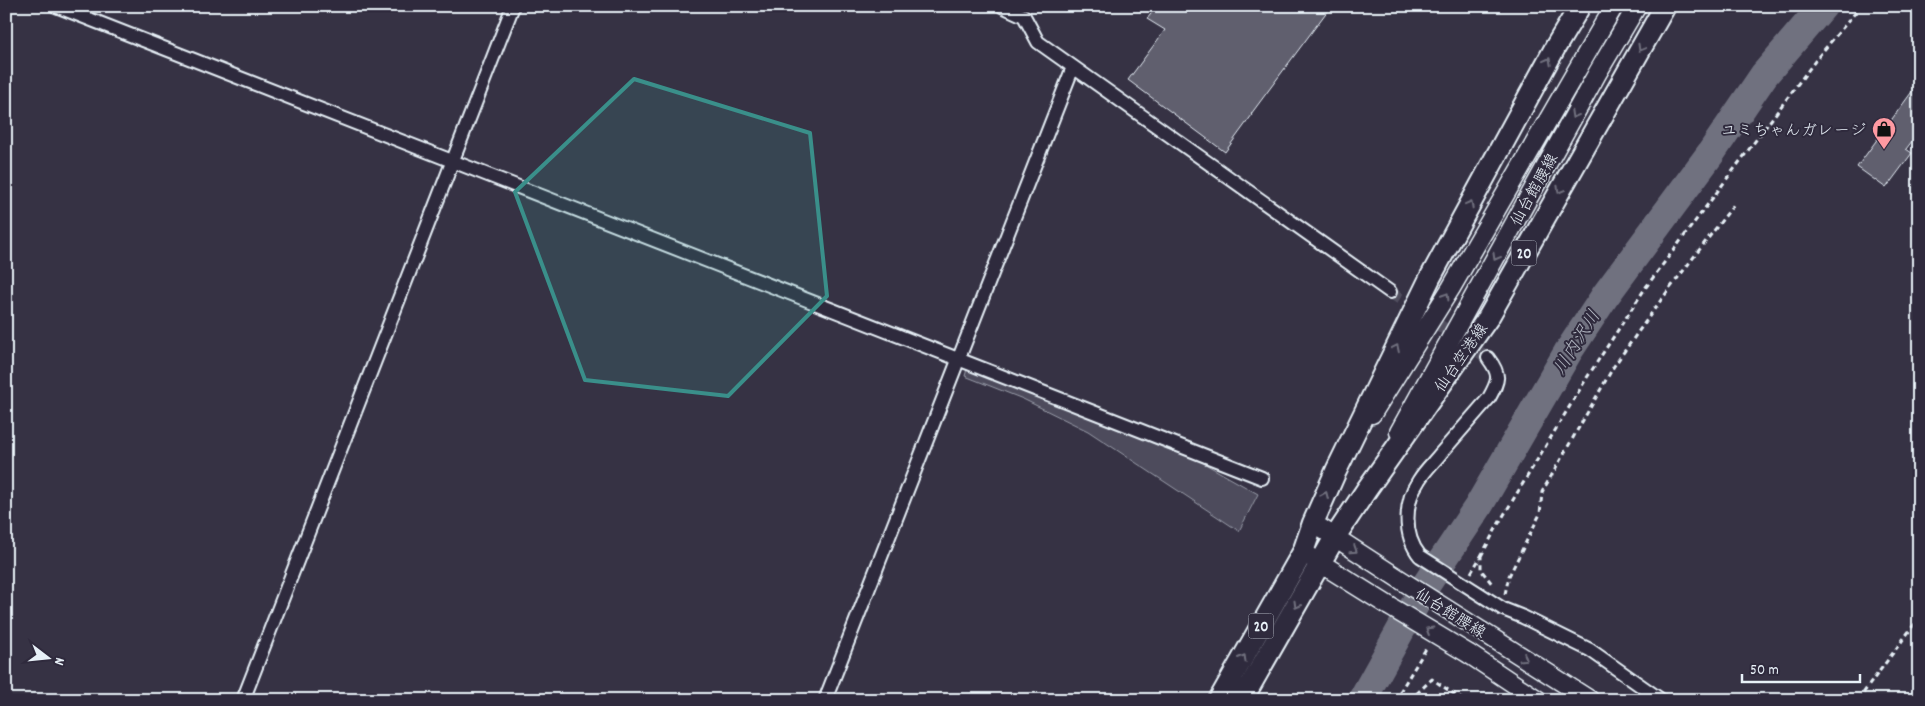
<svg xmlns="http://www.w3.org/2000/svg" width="1925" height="706" font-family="Dekko,'Klee One',sans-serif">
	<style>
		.green { fill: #4d4b5c; stroke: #9a9eaa }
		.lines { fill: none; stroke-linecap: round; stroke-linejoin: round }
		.river { stroke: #70717f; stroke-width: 29 }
		.building { fill: #605e6e; stroke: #e8f1f8 }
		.street-tunnel { stroke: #514f5f; stroke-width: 12; stroke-dasharray: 12 6; stroke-linecap: butt }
		.street-casing { stroke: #e8f1f8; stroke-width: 16 }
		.secondary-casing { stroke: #e8f1f8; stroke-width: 21 }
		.primary-casing { stroke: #e8f1f8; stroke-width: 24 }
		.path { stroke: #e8f1f8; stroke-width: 3; stroke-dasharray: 5 4; stroke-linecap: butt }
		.street { stroke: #2f2a3d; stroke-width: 12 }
		.secondary { stroke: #2f2a3d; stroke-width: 18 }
		.primary { stroke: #2f2a3d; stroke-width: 20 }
		.street-bridge-casing { stroke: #e8f1f8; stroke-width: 16; stroke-linecap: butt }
		.secondary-bridge-casing { stroke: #e8f1f8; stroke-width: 21; stroke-linecap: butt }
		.street-bridge { stroke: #2f2a3d; stroke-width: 12 }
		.secondary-bridge { stroke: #2f2a3d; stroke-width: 18 }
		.oneway { stroke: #70707e }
		.marked { fill: #3a8f8a; fill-opacity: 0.2; stroke: #3a8f8a; stroke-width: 4; stroke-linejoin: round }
		.labels { text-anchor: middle; stroke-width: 4; stroke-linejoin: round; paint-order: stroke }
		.shield { fill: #2f2a3d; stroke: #b0b5c0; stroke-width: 1 }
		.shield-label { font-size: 15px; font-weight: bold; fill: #e8f1f8 }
		.poi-label { font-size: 16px; fill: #e8f1f8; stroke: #2f2a3d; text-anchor: end }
		.street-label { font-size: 16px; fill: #e8f1f8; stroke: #2f2a3d }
		.water-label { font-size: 18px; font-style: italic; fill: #b2b7c2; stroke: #2f2a3d }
	</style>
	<rect width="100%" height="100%" fill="#363244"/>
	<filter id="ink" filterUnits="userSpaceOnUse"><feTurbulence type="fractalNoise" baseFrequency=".02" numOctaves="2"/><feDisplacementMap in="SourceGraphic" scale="10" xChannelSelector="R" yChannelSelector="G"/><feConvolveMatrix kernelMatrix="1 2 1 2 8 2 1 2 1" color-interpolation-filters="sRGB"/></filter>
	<g filter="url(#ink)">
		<path class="green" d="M967,369l224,87 67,38 -19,37 -151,-100 -65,-32 -58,-23z"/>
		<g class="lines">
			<path class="river" d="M1362,700l62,-112 54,-81 90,-155 37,-56 106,-143 53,-78 59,-69"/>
		</g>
		<path class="building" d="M1157,6h174l-80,108 1,1 -27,37 -97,-72 37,-50 -18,-11z
			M1919,82v50l-13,17 6,4 -26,35 -29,-21z"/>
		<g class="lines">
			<path class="street-tunnel" d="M1390,292l98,66"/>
			<g class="street-casing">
				<path id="street" d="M56,6l1206,472
					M1002,6l22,10 14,26 352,250
					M1420,556c-17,-21 -16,-54 -1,-76 6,-10 15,-18 22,-27 16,-18 32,-37 48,-55 10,-18 12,-23 -1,-40
					M1503,609l20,8 67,33 71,50
					M243,700l270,-694
					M825,700l248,-633"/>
			</g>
			<g class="secondary-casing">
				<path id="secondary" d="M1372,414l79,-126 163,-282
					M1399,432l199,-360 39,-66
					M1313,523l91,59
					M1309,556l80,50
					M1483,632l107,68
					M1469,654l69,46"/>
			</g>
			<g class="primary-casing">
				<path id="primary" d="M1219,700l84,-148 10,-29 23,-52 94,-193 126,-232 24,-40
					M1242,700l93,-163 32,-48 121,-171 177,-312"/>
			</g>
			<path class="path" d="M1481,556l18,-33 89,-147 58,-89 172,-230 43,-51
				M1471,573l10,-17v14l12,15
				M1505,594l4,-18 31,-62 2,-22 72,-126 44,-62 77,-101
				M1395,700l32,-53
				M1410,700l22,-21 31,21
				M1858,700l61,-82"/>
			<use href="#street" class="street"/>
			<use href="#secondary" class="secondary"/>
			<use href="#primary" class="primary"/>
			<g class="street-bridge-casing">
				<path id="street-bridge" d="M1420,556l83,53"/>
			</g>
			<g class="secondary-bridge-casing">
				<path id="secondary-bridge" d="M1404,582l79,50
					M1389,606l80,48"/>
			</g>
			<use href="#street-bridge" class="street-bridge"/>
			<use href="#secondary-bridge" class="secondary-bridge"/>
		</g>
		<defs><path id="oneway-chevron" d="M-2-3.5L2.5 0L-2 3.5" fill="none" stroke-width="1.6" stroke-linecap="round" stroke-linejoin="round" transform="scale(1.25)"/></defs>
		<g class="oneway">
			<use href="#oneway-chevron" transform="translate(1641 48) rotate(120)"/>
			<use href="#oneway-chevron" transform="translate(1548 61) rotate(-62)"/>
			<use href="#oneway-chevron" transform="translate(1574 115) rotate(119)"/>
			<use href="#oneway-chevron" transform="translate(1560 190) rotate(119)"/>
			<use href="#oneway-chevron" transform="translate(1470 204) rotate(-62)"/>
			<use href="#oneway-chevron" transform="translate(1496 257) rotate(119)"/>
			<use href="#oneway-chevron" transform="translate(1446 296) rotate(-58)"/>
			<use href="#oneway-chevron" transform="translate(1396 348) rotate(-64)"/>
			<use href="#oneway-chevron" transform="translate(1325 495) rotate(-66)"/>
			<use href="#oneway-chevron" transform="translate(1354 550) rotate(33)"/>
			<use href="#oneway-chevron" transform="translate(1297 605) rotate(120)"/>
			<use href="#oneway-chevron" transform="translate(1429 630) rotate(-149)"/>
			<use href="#oneway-chevron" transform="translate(1243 658) rotate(-60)"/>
			<use href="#oneway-chevron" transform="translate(1524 658) rotate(32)"/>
		</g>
	</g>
	<path class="marked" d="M634,79l176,54 17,163 -99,100 -143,-16 -70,-188z"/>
	<defs>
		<g id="shop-pin" transform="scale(1.25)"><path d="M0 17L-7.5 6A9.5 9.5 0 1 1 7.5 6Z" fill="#ff9aa2" stroke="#2f2a3d"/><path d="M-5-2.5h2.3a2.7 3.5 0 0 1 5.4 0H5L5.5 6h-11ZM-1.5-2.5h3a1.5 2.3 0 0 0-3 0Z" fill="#111"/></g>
	</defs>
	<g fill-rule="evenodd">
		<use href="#shop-pin" x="1884" y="129"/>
	</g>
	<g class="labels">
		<g class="shield">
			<rect x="1511.5" y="240.5" width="25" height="25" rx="4"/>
			<rect x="1248.5" y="613.5" width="25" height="25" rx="4"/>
		</g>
		<g class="shield-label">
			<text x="1524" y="258">20</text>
			<text x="1261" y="631">20</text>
		</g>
		<g class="poi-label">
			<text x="1866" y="135">ユミちゃんガレージ</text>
		</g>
		<g class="street-label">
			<text transform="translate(1533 189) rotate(-61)" y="6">仙台館腰線</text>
			<text transform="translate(1460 357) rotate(-55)" y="6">仙台空港線</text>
			<text transform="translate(1451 612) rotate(32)" y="6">仙台館腰線</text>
		</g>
		<g class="water-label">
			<text transform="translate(1576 342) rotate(-58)" y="6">川内沢川</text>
		</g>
	</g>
	<rect width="1925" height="706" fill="none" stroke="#2f2a3d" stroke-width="25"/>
	<rect x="12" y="12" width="1900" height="681" fill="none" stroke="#e8f1f8" stroke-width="2" filter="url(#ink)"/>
	<g transform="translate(48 658) rotate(106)" stroke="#2f2a3d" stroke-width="4" paint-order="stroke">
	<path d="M0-4L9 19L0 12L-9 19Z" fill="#e8f1f8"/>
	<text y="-8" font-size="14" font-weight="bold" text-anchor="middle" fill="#e8f1f8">N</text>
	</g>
	<path d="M1742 674v8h118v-8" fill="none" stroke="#e8f1f8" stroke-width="2.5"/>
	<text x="1750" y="674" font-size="15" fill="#e8f1f8" stroke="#2f2a3d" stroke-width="4" paint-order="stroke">50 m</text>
</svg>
